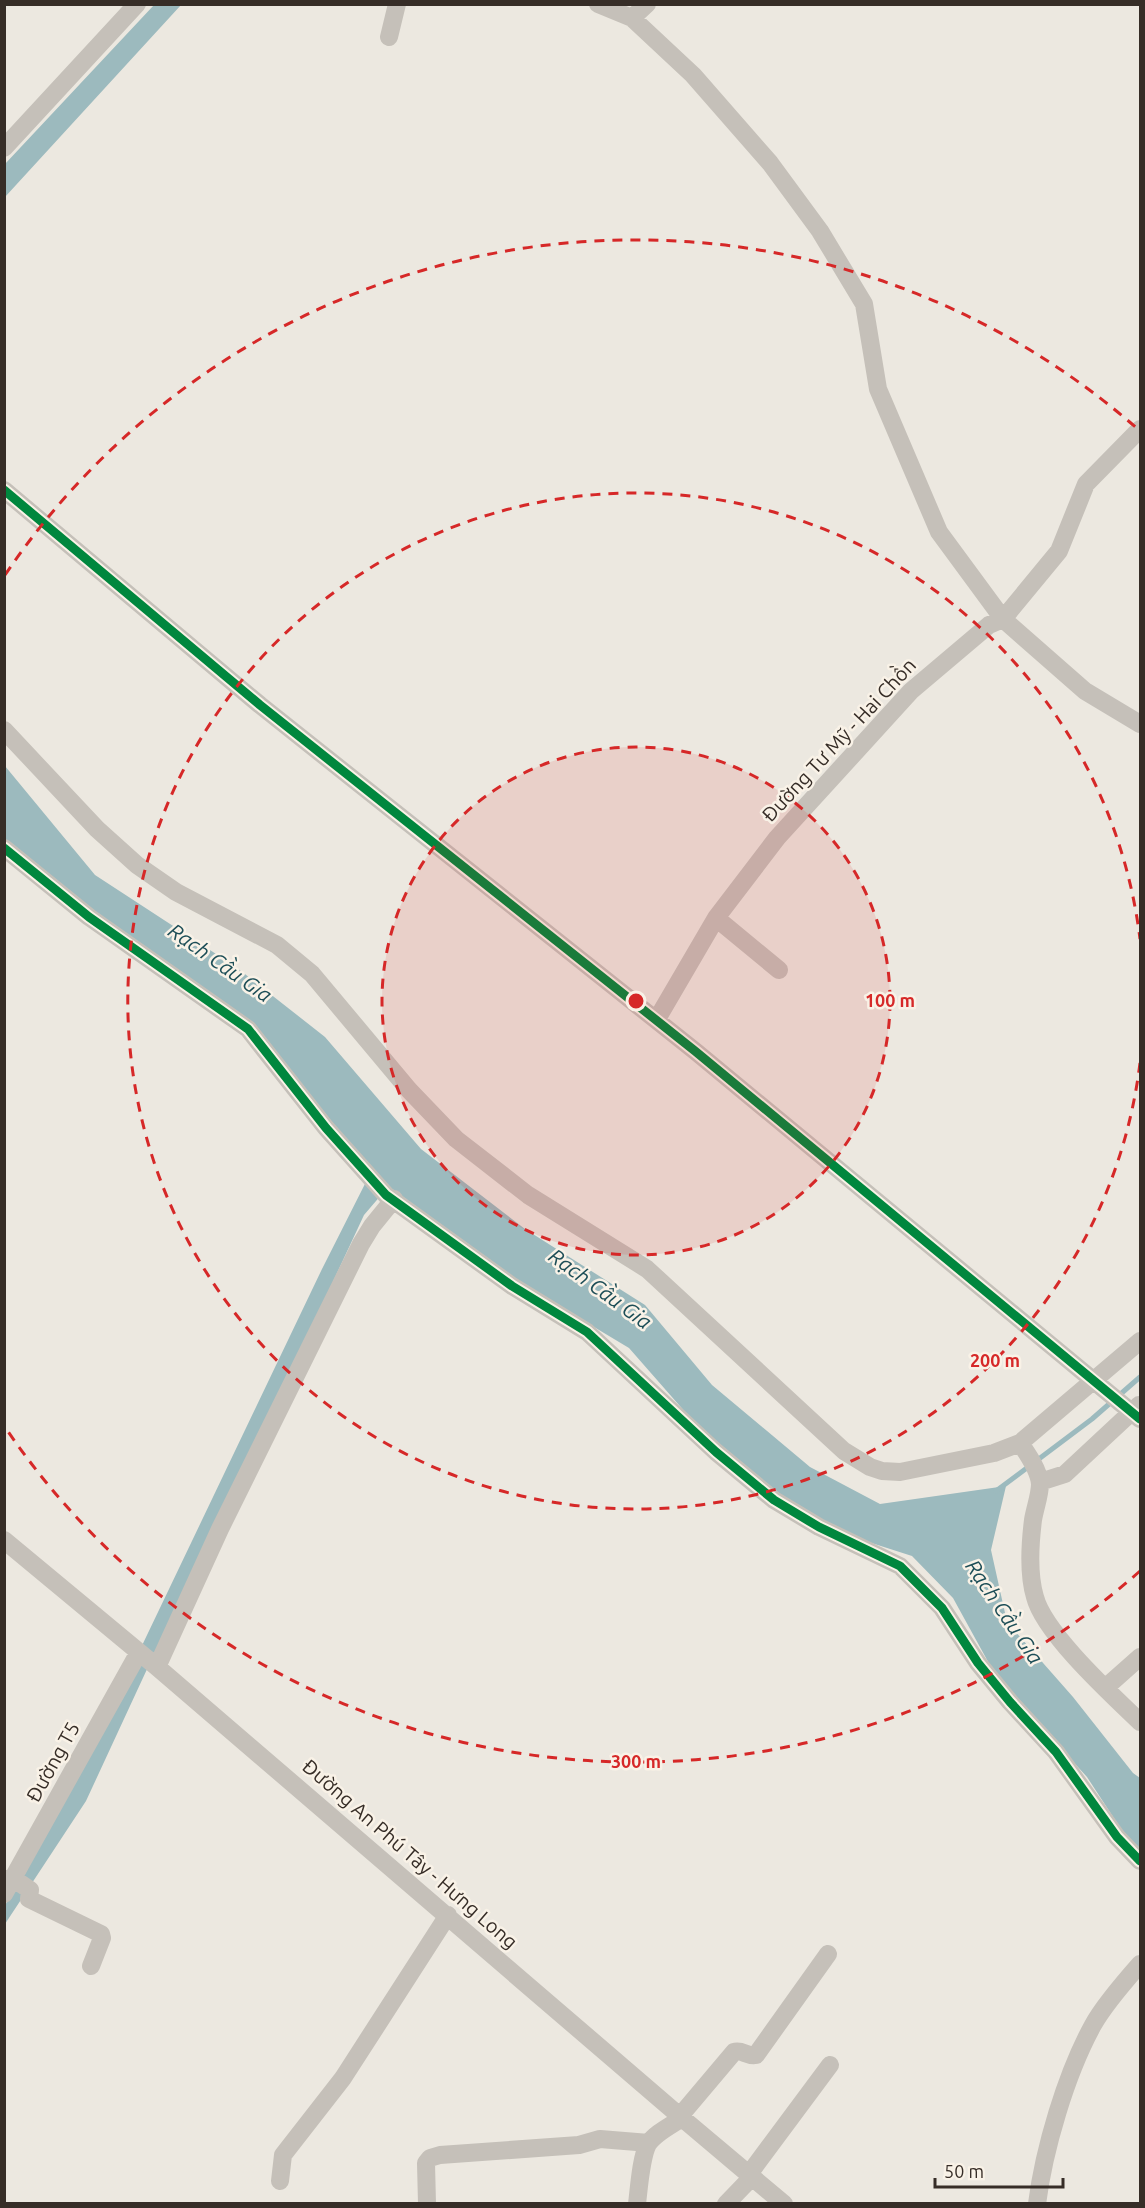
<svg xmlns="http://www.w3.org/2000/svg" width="1145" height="2208" font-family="Ubuntu,sans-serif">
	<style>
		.water { fill: #9cbabe }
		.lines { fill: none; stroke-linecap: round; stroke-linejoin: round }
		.stream { stroke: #9cbabe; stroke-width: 5 }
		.minor { stroke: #c5c0b9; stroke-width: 18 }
		.cycleway-casing { stroke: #f9f2e7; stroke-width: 13 }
		.cycleway { stroke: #00873e; stroke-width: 9 }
		.ring { fill: none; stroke: #d62828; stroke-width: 3; stroke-dasharray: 10 8 }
		.labels { text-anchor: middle; stroke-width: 5; stroke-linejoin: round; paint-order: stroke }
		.street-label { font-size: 20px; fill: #362d27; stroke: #f9f2e7 }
		.water-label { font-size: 21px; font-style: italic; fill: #1d4e57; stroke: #f9f2e7 }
		.centre { fill: #d62828; stroke: #f9f2e7; stroke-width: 3 }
		.ring-label { font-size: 18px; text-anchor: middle; font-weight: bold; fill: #d62828; stroke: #f9f2e7; stroke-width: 5; stroke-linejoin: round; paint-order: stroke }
	</style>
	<rect width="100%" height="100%" fill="#ece8e0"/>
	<path class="water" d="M154,5h27l-176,192v-33z
		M5,766l90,109 141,92 89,70 96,112 104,80 120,76 67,80 98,82 70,37 126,-18 -15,64 16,72 66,75 60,76 7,5v75l-6,-4 -47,-72 -90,-99 -44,-80 -41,-42 -81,-26 -51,-35 -73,-58 -78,-89 -115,-69 -126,-92 -24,28 -59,127 -82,163 -137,296 -81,123v-19l14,-20 96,-183 207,-433 49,-97 -127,-156 -173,-119 -66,-55z"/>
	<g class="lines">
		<path class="stream" d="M996,1491l96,-72 48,-42"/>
		<path class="minor" d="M598,4l34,14 61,57 77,88 50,68 44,73 14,85 61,143 64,87 82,72 55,33
			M632,18l15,-14
			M389,37l8,-33
			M4,148l133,-144
			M4,490l256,215 435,346 445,368
			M4,730l93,99 40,36 39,27 101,53 35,29 97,116 47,49 72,56 119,74 197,182 26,16 12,4 18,1 94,-19 26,-10 120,-102
			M4,848l85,69 159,112 78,99 60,67 126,91 75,46 129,120 58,48 45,27 81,39 42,42 36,55 32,39 46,50 61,85 23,24
			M716,918l63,52
			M657,1019l59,-101 61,-80 134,-147 78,-66 14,-6 56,-68 27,-67 54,-55
			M1020,1443c7,10 19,27 20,41 0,11 -5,24 -7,36 -3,24 -5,54 2,77 9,36 77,98 105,125
			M1040,1482l25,-8 74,-69
			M4,1540l153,127 525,451 102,86
			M157,1667l63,-138 141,-285 11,-18 22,-27
			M1105,1688l35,-31
			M4,1879h10l16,11 -1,9 72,35 1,4 -11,28
			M4,1894l135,-242
			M680,2116l54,-64c8,-3 13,5 22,3l72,-101
			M749,2174l81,-109
			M280,2181l3,-26 60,-77 105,-163
			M427,2204l-1,-41 4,-5 10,-3 139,-10 21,-6 49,4
			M637,2204c2,-16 4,-47 11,-60 7,-11 24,-19 34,-26
			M726,2204l26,-27
			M1037,2204c7,-55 29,-130 56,-179 11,-20 32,-44 47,-61"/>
		<g class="cycleway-casing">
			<path id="cycleway" d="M4,490l256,215 435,346 445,368
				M4,848l85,69 159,112 78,99 60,67 126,91 75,46 129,120 58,48 45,27 81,39 42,42 36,55 32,39 46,50 61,85 23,24"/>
		</g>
		<use href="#cycleway" class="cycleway"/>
	</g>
	<circle cx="636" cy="1001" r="254" fill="#d62828" fill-opacity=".12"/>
	<g class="ring">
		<circle cx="636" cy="1001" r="254"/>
		<path d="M1140 1063A508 508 0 1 1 1140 939"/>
		<path d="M1140 1571A761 761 0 0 1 5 1427M5 575A761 761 0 0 1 1140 431"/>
	</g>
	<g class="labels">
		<g class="street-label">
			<text transform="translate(839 740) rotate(-47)" y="7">Đường Tư Mỹ - Hai Chồn</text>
			<text transform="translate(53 1762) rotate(-61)" y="7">Đường T5</text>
			<text transform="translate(410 1854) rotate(41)" y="7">Đường An Phú Tây - Hưng Long</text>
		</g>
		<g class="water-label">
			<text transform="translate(220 963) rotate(35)" y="7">Rạch Cầu Gia</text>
			<text transform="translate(600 1289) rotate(36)" y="7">Rạch Cầu Gia</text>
			<text transform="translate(1004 1612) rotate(56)" y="7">Rạch Cầu Gia</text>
		</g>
	</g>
	<circle cx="636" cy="1001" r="9" class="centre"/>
	<g class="ring-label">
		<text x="890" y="1007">100 m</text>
		<text x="995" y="1367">200 m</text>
		<text x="636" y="1768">300 m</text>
	</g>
	<rect width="1145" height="2208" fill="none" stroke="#362d27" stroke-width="12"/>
	<path d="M935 2178v9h128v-9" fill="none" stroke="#362d27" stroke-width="3"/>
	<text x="944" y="2178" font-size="18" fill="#362d27" stroke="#f9f2e7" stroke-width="4.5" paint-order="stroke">50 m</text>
</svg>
